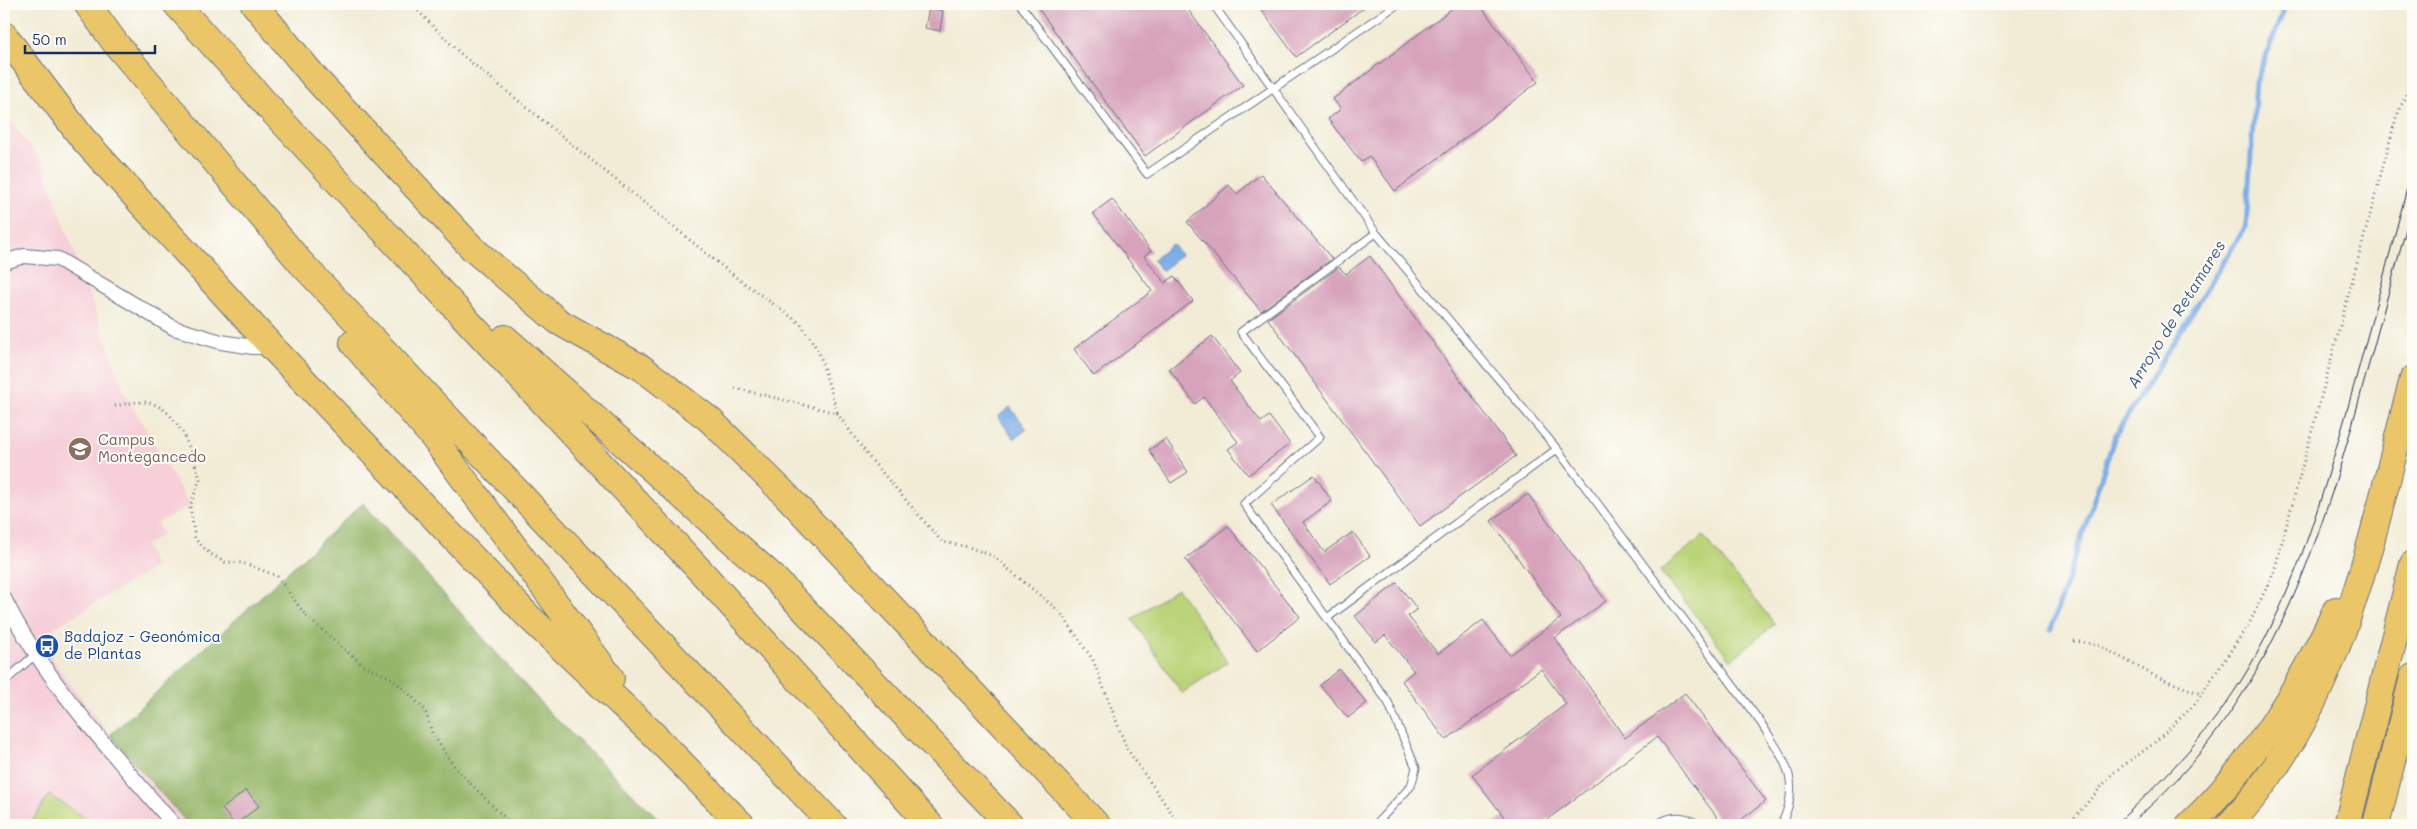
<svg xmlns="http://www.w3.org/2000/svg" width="2417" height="829" font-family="Mali,sans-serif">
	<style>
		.built { fill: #f6cfd8 }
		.green { fill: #bcd479; stroke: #6c826c }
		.forest { fill: #95b669; stroke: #587264 }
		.water { fill: #7daee8; stroke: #4c6ea3 }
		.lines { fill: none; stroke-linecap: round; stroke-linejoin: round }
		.stream { stroke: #7daee8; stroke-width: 5 }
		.building { fill: #d7a3bb }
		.service-casing { stroke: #667188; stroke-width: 9 }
		.minor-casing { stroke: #667188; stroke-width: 16 }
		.motorway-casing { stroke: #667188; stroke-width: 28 }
		.path { stroke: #667188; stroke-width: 3; stroke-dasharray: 1 4; stroke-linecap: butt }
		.service { stroke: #fff; stroke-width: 7 }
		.minor { stroke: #fff; stroke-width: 14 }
		.motorway { stroke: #ebc669; stroke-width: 26 }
		.tram { stroke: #1b2f5e; stroke-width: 1 }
		.labels { text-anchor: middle; stroke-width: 4; stroke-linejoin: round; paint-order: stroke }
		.education-label { font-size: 15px; fill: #785e54; stroke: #fdfcf7; text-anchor: start }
		.transit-label { font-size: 15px; fill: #164399; stroke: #fdfcf7; text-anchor: start }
		.water-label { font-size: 16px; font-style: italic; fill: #3d5b8e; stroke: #fdfcf7 }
	</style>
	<rect width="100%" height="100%" fill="#fdfcf7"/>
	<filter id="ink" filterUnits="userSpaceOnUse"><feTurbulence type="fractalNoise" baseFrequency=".02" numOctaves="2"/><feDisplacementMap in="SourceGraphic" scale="10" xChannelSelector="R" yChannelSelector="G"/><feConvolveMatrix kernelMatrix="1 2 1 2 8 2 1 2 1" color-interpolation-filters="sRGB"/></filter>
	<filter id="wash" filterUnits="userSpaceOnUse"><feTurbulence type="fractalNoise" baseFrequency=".0096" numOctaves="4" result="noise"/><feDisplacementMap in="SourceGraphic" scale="20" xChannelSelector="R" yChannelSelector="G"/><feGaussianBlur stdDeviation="1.12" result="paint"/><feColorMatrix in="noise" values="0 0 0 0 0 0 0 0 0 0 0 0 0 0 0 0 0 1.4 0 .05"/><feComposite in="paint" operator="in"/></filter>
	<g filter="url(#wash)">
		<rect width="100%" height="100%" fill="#f2ecd6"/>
		<path class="built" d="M4,112l38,50 82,229 66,115 -33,17 6,12 -18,10 10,22 -116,70 22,35 49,63 79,90h-185z"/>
		<path class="green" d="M1703,536l72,88 -44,36 -71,-89z
			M1177,588l51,74 -46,31 -50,-74z
			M49,795l48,30h-67z"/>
		<path class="forest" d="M363,503l186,209 116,113h-476l-79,-90z"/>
		<path class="water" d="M1172,244l9,11 -19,16 -9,-11z
			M1010,407l17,22 -13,10 -16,-22z"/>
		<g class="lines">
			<path class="stream" d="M2051,629l64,-193 131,-210 10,-144 30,-78"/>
		</g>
		<g id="blocks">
			<path class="building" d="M1035,4h149l59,81 -98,71z
				M1257,4h112l-73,53z
				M1458,4h21l59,78 -143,109 -26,-35 -8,6 -33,-43 13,-10 -8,-10z
				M929,8l14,3 -3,20 -15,-3z
				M1261,174l71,85 -71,52 -74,-89 42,-37 8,9z
				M1112,199l39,52 -7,5 21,27 9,-7 19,25 -99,75 -20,-27 78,-58 -59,-78z
				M1370,256l146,200 -96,70 -152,-207 71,-52 7,7z
				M1212,336l28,37 -10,8 31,41 8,-6 21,28 -42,31 -20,-26 10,-7 -34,-45 -9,7 -26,-35z
				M1166,439l22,33 -17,11 -22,-33z
				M1314,475l18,26 -29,21 21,30 29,-20 17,24 -40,28 -59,-79z
				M1528,494l78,107 -51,37 70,100 60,-45 81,108 -32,24h-11l-66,-88 -117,88h-47l11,-8 -32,-42 94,-71 -25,-35 -95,71 -44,-59 12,-10 -29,-36 -9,7 -21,-26 42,-33 20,26 -9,7 30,38 45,-34 27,35 51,-37 -70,-97z
				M1228,526l72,91 -43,34 -72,-92z
				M1339,669l28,34 -19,15 -28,-33z
				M246,790l13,16 -24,19 -13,-16z"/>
		</g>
	</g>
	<g filter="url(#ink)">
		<use href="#blocks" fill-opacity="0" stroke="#667188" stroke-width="1"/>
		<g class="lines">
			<g class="service-casing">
				<path id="service" d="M1020,4l127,170 251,-170
					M1213,4l163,229 181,216 204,274c23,37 42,58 20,102
					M1327,618l230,-169
					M4,682l32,-28
					M1375,825l36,-39 5,-18 -28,-66 -144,-198 76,-67 -79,-105 135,-99
					M1656,825c15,-10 28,-11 42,0"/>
			</g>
			<g class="minor-casing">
				<path id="minor" d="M4,262l20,-6 34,3 116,69 47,14 32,5h19
					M4,598c42,86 109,155 170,227"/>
			</g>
			<g class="motorway-casing">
				<path id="motorway" d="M87,4l29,40 185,219 532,562
					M176,4l99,110 431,463 224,248
					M254,4l61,74 158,171 86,73 83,46 68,52 73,72 314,333
					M4,35l79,104 189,208 256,269 125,118 89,91
					M505,338l268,239 237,248
					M353,343l79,93 179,242
					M2189,825c61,-56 112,-140 147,-215
					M2229,825c115,-121 142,-290 184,-446
					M2347,825l66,-261
					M2376,825l37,-148"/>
			</g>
			<path class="path" d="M411,4l51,51 271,220 68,49 18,28 18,60
				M735,388l102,25 31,43 74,86 27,5 24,9 67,56 33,48 34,89 53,76
				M115,406c11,-2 24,-6 35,-3 30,8 42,51 50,76l-10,27 5,33 14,14 16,9 18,1 34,13 29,40 58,50 27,12 18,16 16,16 7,23 24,36 49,49 4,7
				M2074,641l24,4 59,32 44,17
				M4,822l13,-3 4,6
				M2068,825l45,-52 40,-29 41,-39 55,-81 25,-52 122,-454 17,-40"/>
			<use href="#service" class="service"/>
			<use href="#minor" class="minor"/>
			<use href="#motorway" class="motorway"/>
			<path class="tram" d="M2115,825c50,-46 97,-95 132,-154 49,-82 75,-173 101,-264 22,-80 44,-161 65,-241
				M2129,825c139,-118 189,-273 235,-443 16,-59 33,-119 49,-178"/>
		</g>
	</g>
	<defs>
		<g id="university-disc" transform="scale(1.25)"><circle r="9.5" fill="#8d6e63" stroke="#fdfcf7"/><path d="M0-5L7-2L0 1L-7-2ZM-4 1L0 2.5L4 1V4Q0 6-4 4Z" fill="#fff"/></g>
		<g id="bus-disc" transform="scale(1.25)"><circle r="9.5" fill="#1a4fb4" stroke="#fdfcf7"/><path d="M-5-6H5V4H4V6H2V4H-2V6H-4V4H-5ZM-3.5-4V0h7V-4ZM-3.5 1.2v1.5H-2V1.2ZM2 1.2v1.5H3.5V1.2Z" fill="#fff"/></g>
	</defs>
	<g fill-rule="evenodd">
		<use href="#university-disc" x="80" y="449"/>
		<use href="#bus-disc" x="47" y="646"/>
	</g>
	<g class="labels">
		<g class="education-label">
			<text x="98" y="445">Campus<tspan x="98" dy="17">Montegancedo</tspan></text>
		</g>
		<g class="transit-label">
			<text x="64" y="642">Badajoz - Geonómica<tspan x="64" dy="17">de Plantas</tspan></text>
		</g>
		<g class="water-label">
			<text transform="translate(2176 314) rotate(-58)" y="6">Arroyo de Retamares</text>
		</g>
	</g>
	<rect width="2417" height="829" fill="none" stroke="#fdfcf7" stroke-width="20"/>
	<path d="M25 45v8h130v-8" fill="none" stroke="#1b2f5e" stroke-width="2.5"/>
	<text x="32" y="45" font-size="15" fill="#1b2f5e" stroke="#fdfcf7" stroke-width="4" paint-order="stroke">50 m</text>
</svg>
